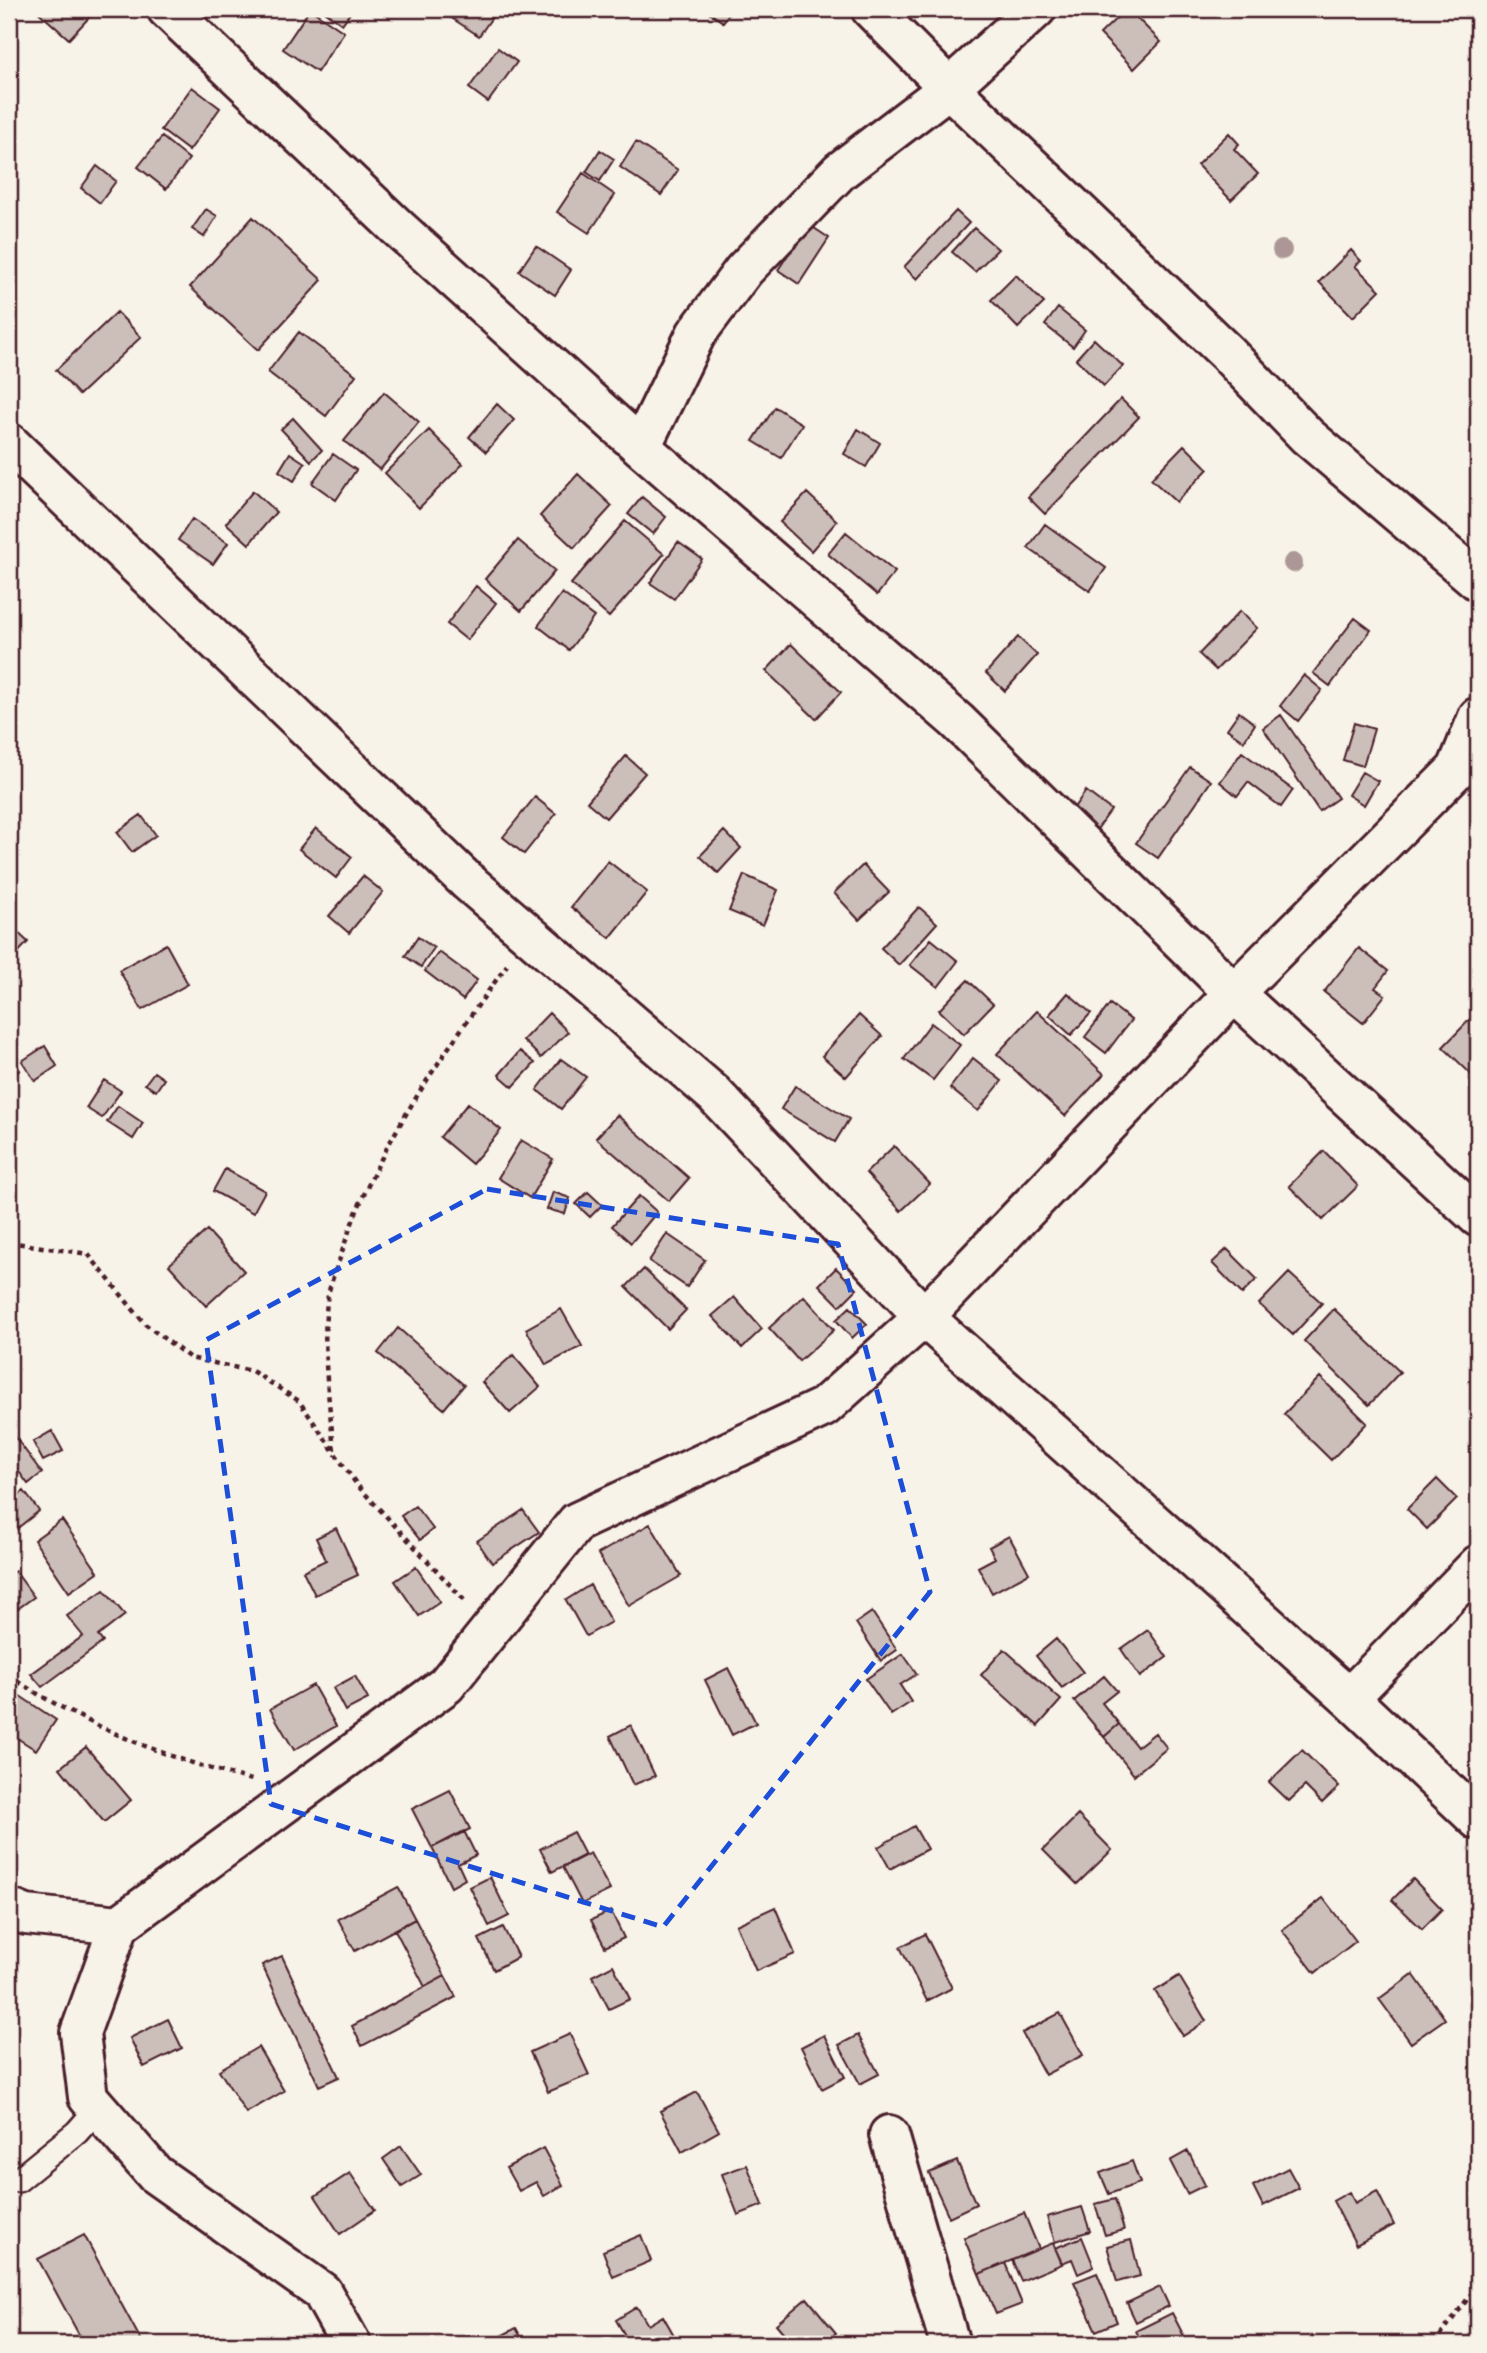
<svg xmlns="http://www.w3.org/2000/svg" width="1487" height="2353" font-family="'Shantell Sans',sans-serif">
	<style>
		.building { fill: #ccbfb9; stroke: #4a1f2b; stroke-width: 2 }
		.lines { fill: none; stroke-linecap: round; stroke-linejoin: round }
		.service-casing { stroke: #4a1f2b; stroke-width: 28 }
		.minor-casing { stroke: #4a1f2b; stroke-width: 44 }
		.path { stroke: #4a1f2b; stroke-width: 4.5; stroke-dasharray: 5 5; stroke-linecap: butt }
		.service { stroke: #f7f3e8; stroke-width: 23 }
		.minor { stroke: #f7f3e8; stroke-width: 38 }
		.tree { fill: #ac9796 }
		.marked { fill: none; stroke: #1d4ed8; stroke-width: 5; stroke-dasharray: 14 9; stroke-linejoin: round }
	</style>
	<rect width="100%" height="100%" fill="#f7f3e8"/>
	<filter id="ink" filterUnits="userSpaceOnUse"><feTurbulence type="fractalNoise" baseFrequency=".0143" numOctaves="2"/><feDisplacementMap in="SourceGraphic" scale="14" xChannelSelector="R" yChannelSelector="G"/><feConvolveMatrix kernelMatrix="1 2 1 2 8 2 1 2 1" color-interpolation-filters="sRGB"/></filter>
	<g filter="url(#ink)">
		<path class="building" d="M35,9h62l-28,30z
			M310,9l34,23 -27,40 -34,-23z
			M321,9h32l-11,15z
			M447,9h47l3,1 -18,26 -35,-23z
			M704,9h28l-9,13z
			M1126,9h12l5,4 -6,5 24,24 -27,27 -34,-35z
			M498,48l19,14 -29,40 -19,-14z
			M192,87l28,21 -31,43 -28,-21z
			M1229,133l10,11 -5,5 24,25 -27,26 -34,-35z
			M162,137l27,22 -23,30 -28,-22z
			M636,142l42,28 -17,25 -41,-28z
			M600,150l14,9 -14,22 -14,-9z
			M97,166l19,15 -16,22 -19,-15z
			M583,173l32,22 -26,38 -32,-21z
			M206,209l11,7 -13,21 -12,-8z
			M956,211l13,12 -52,56 -13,-12z
			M253,217l69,63 -64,70 -68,-63z
			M808,224l21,14 -30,46 -21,-14z
			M974,228l24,21 -23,23 -23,-20z
			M536,246l35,24 -16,25 -36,-24z
			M1351,250l10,11 -6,5 25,24 -27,27 -34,-35z
			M1016,275l28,28 -26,25 -27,-28z
			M1058,308l27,22 -12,17 -28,-22z
			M117,312l24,25 -62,58 -23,-25z
			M299,332l57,43 -30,41 -58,-44z
			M1094,339l29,27 -19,20 -28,-27z
			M384,392l35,30 -39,48 -36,-29z
			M1121,399l18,18 -94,97 -17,-17z
			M497,404l17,16 -28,32 -17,-15z
			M775,407l27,17 -21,34 -28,-17z
			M293,418l29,32 -11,11 -30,-32z
			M858,429l22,14 -14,24 -22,-13z
			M429,430l34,34 -44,44 -34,-35z
			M1184,445l24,24 -32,33 -25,-23z
			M290,453l15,10 -11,18 -15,-10z
			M333,454l23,16 -20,30 -24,-17z
			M578,474l34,32 -38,42 -34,-32z
			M253,491l23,21 -27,32 -23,-21z
			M807,493l30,28 -26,30 -31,-29z
			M642,497l24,20 -13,17 -25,-20z
			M192,519l36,24 -15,21 -35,-24z
			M625,521l39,33 -55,63 -38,-33z
			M1045,524l61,44 -16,23 -62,-43z
			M846,532l49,40 -18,23 -49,-41z
			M518,540l37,31 -34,40 -36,-32z
			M678,542l24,17 -28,40 -24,-16z
			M476,586l20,17 -29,37 -20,-16z
			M562,593l32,24 -25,33 -31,-24z
			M1240,611l17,17 -41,42 -17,-16z
			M1355,618l16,12 -41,56 -17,-13z
			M1018,637l19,18 -32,36 -19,-18z
			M791,644l50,48 -25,27 -50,-48z
			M1304,675l18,15 -24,31 -18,-15z
			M1239,712l16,12 -11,17 -17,-12z
			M1281,715l57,83 -19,13 -56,-83z
			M9,719l8,12 -8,6z
			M1354,723l20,6 -11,37 -20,-6z
			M1242,752l51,38 -12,17 -33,-25 -11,14 -17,-14z
			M626,756l19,17 -39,45 -19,-16z
			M1190,767l21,14 -53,77 -22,-15z
			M1362,772l16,9 -14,24 -16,-10z
			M1086,791l25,19 -16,22 -25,-19z
			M535,797l21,17 -32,40 -21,-17z
			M141,815l15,20 -24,17 -15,-20z
			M316,828l36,29 -16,21 -37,-29z
			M724,831l17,17 -23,25 -18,-17z
			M608,861l39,31 -37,46 -39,-31z
			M863,865l26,27 -30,28 -25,-27z
			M744,875l34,15 -15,35 -34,-14z
			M363,876l20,16 -34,41 -20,-17z
			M919,907l18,16 -38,42 -18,-17z
			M14,929l14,13 -19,20v-27z
			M418,937l16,11 -13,19 -16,-11z
			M931,939l27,22 -20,26 -28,-22z
			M166,944l22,40 -46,26 -23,-40z
			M1359,948l29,23 -13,17 10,7 -22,28 -39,-31z
			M439,952l38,28 -14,20 -38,-29z
			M968,980l25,24 -29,30 -25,-24z
			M1068,993l23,20 -20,22 -22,-20z
			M1110,1004l21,16 -25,33 -21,-16z
			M1037,1011l67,63 -39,42 -68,-62z
			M1478,1011v70l-35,-34z
			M549,1013l19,19 -27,26 -18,-18z
			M859,1015l23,21 -36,41 -24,-21z
			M931,1023l29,22 -27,35 -29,-21z
			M45,1046l12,20 -22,15 -13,-20z
			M9,1051l11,19 -11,6z
			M520,1051l15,12 -22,24 -14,-12z
			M973,1058l29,23 -24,30 -28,-23z
			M561,1059l25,18 -25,32 -24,-19z
			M154,1072l10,7 -8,12 -11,-7z
			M104,1080l17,11 -19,27 -16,-10z
			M795,1086l54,33 -14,23 -54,-33z
			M468,1103l33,27 -29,34 -32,-27z
			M118,1106l25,17 -10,16 -26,-17z
			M617,1115l72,63 -20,23 -73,-63z
			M521,1140l32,19 -23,39 -32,-20z
			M1478,1142v20l-9,-9z
			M894,1146l36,38 -29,27 -35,-38z
			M1324,1151l34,35 -35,34 -34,-34z
			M225,1169l40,22 -12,22 -40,-22z
			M553,1192l17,6 -5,16 -18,-5z
			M588,1192l14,13 -12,12 -14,-13z
			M639,1196l18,16 -26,31 -19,-17z
			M207,1230l37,41 -38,35 -37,-41z
			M667,1234l38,26 -18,27 -38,-26z
			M1227,1249l30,30 -15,15 -30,-31z
			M836,1268l21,21 -17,17 -21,-21z
			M644,1269l42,41 -18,19 -42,-42z
			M1289,1273l33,30 -29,32 -34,-31z
			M804,1296l30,34 -35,31 -30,-33z
			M734,1297l28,32 -20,19 -30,-32z
			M850,1307l17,17 -15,14 -16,-18z
			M561,1309l21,37 -36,19 -20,-36z
			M1334,1309l66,63 -31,33 -65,-64z
			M398,1328l66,57 -20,24 -66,-56z
			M513,1355l27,32 -30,26 -28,-31z
			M1320,1377l47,46 -36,37 -47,-46z
			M52,1431l11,20 -20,10 -10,-19z
			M16,1438l26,35 -14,11 -19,-26v-14z
			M1437,1479l20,20 -30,30 -20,-20z
			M24,1491l15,20 -30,24v-33z
			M415,1506l18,23 -13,11 -19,-24z
			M523,1510l16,22 -47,31 -15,-22z
			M62,1520l36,52 -29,20 -35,-52z
			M650,1524l31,52 -52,30 -31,-52z
			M336,1528l22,47 -43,20 -12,-24 23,-11 -10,-22z
			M1009,1536l20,37 -37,20 -14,-26 17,-9 -6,-11z
			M416,1567l24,35 -21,14 -24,-35z
			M15,1571l19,26 -25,18v-40z
			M590,1585l21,37 -25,14 -20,-36z
			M104,1590l21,25 -27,21 5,6 -61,45 -11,-13 52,-38 -16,-20z
			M872,1612l25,38 -16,11 -25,-38z
			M1148,1630l19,27 -27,20 -19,-28z
			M1056,1639l27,33 -21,16 -26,-32z
			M1004,1649l57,51 -23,26 -57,-51z
			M903,1654l14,20 -17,11 11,17 -20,13 -25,-36z
			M728,1668l28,55 -24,12 -27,-55z
			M355,1676l13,23 -23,12 -12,-23z
			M1104,1676l13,15 -15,12 17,21 -15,13 -30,-36z
			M313,1685l23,41 -42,24 -24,-41z
			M11,1690l45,30 -20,30 -27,-17z
			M1119,1724l18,23 18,-14 12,15 -33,27 -30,-38z
			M631,1725l24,51 -22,9 -23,-49z
			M86,1747l45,53 -27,22 -44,-54z
			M1302,1750l37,37 -17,16 -17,-17 -16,15 -20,-19z
			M450,1790l20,39 -38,19 -20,-39z
			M1078,1815l34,35 -35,34 -34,-34z
			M914,1826l13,23 -37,20 -12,-22z
			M464,1831l12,24 -18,9 7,15 -14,8 -19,-39z
			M573,1832l12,23 -33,17 -12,-23z
			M590,1853l20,37 -28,14 -19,-37z
			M490,1877l19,39 -20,10 -19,-39z
			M1413,1879l29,30 -20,20 -30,-29z
			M398,1887l17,32 -60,32 -17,-32z
			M1323,1898l33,43 -41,32 -33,-43z
			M775,1907l20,47 -39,17 -20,-46z
			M611,1911l13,27 -19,9 -14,-27z
			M415,1919l30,57 -20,11 -30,-57z
			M503,1927l15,30 -24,13 -15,-31z
			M925,1934l27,54 -25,13 -27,-54z
			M282,1956l57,121 -20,9 -57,-121z
			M613,1965l17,34 -21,10 -17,-33z
			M1413,1974l32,45 -34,24 -32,-44z
			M445,1976l11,21 -94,49 -10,-20z
			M1179,1976l27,45 -23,15 -28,-45z
			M1060,2013l23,42 -38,20 -23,-42z
			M168,2019l14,29 -38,19 -14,-29z
			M570,2034l19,41 -41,17 -18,-40z
			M824,2035l21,42 -23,12 -21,-42z
			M858,2035l21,39 -19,10 -21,-39z
			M258,2047l26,44 -38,22 -27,-43z
			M697,2092l22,39 -37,21 -22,-41z
			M401,2146l20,29 -19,12 -19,-28z
			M543,2148l20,37 -19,11 -8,-14 -17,9 -13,-23z
			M1188,2151l17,34 -18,9 -17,-33z
			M957,2161l19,43 -27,13 -20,-44z
			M1132,2161l8,22 -31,11 -9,-21z
			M747,2165l16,40 -25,10 -16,-41z
			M1288,2168l11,20 -36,18 -10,-20z
			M350,2173l25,37 -35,24 -25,-38z
			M1377,2191l17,34 -38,20 -23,-44 16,-9 6,11z
			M1115,2199l9,31 -19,5 -10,-31z
			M1082,2207l8,24 -35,11 -8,-25z
			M1024,2213l15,36 -60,25 -15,-36z
			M84,2235l59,109h-59l-46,-85z
			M641,2235l10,26 -38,16 -10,-26z
			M1082,2237l12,30 -16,7 -6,-15 -10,4 -7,-15z
			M1131,2240l9,36 -23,6 -10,-36z
			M1053,2243l9,21 -41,17 -9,-21z
			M1005,2263l17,41 -26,10 -17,-40z
			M1097,2273l20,49 -21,9 -22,-49z
			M1160,2287l9,19 -33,16 -9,-19z
			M807,2298l29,35 -13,11h-30l-17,-20z
			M637,2307l11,18 15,-9 16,28h-49l-14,-24z
			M1172,2313l16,31h-45l-7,-13z
			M516,2328l9,16h-39z"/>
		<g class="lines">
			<g class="service-casing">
				<path id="service" d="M9,2179l9,1 59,-48 21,-24"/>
			</g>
			<g class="minor-casing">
				<path id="minor" d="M167,9l231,219 243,219 316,274 277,272 244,224
					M871,9l78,79 277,264 81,84 171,145
					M9,443l458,438 247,213 210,223 425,381 129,122
					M641,447l55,-113 48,-64 96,-99 109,-83 87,-79
					M1349,1698l129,-133
					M9,1908l17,7 93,10
					M889,2135l61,209
					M351,2344l-29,-52 -167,-118 -67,-77 -8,-64 39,-108 327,-240 131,-163 247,-115 100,-90 310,-324 223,-224 21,-52"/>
			</g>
			<path class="path" d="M9,1242l79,12 57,70 45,34 62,13 47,30 58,84 107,115
				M334,1450c-5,-49 -12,-99 -7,-149 2,-15 9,-31 14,-46 33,-106 102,-201 166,-290
				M9,1676c73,48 158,83 243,104
				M1434,2344l44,-59"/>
			<use href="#service" class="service"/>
			<use href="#minor" class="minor"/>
		</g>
		<g class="tree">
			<circle cx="1282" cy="250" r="10"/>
			<circle cx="1293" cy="563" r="10"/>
		</g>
	</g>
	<path class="marked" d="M487,1189l351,55 92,348 -267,335 -392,-123 -65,-464z"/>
	<rect width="1487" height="2353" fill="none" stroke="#f7f3e8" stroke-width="35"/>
	<rect x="18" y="18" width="1452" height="2318" fill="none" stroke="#4a1f2b" stroke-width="2.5" filter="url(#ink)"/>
</svg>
